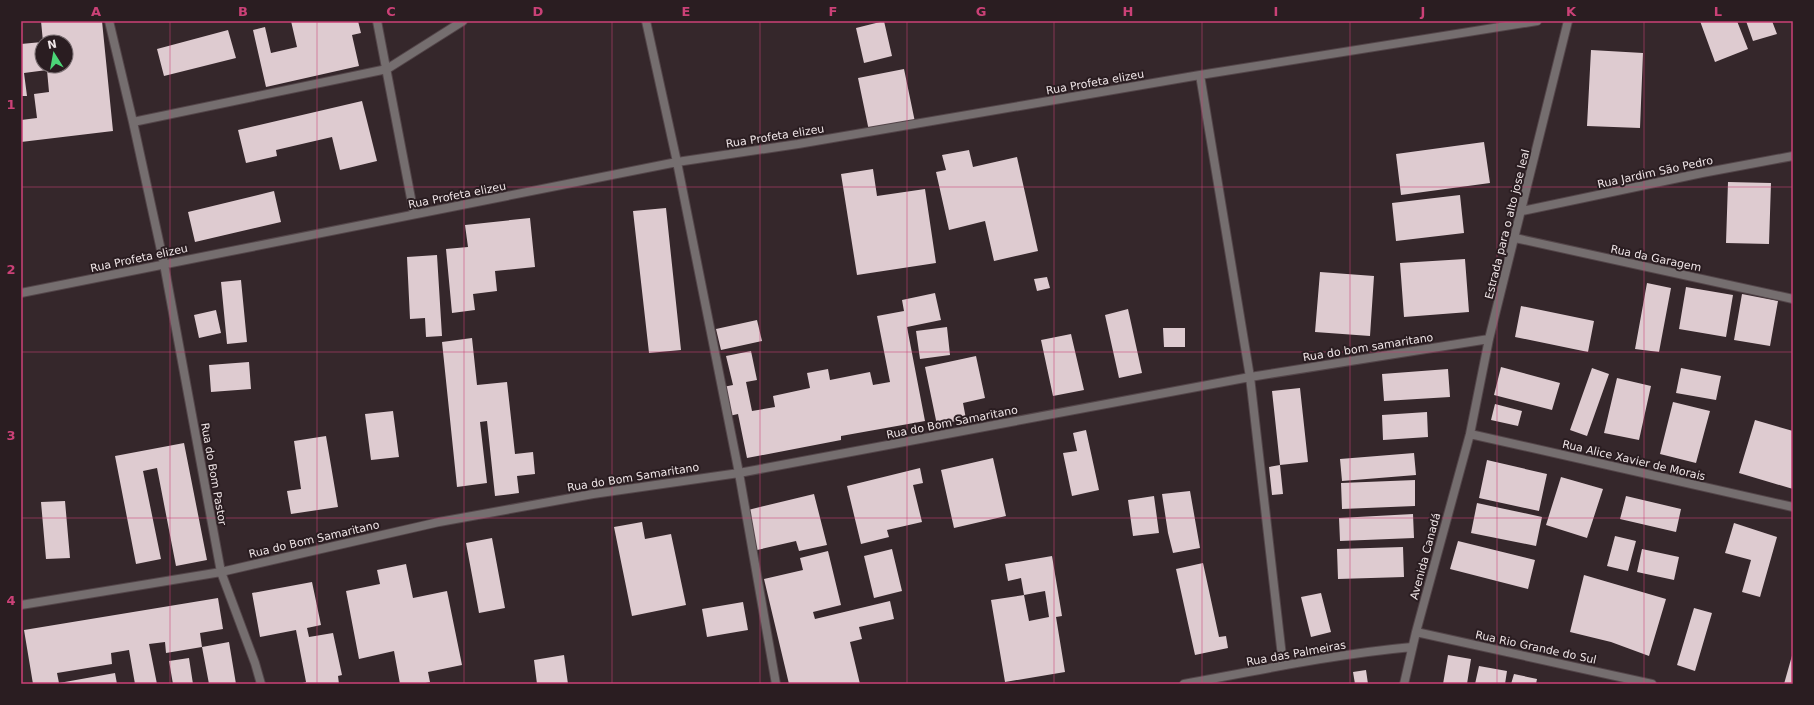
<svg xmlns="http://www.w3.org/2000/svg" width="1814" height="705" font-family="'DejaVu Sans',sans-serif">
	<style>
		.building { fill: #decbd0; fill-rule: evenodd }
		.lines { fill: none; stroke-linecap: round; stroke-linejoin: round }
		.street-casing { stroke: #534549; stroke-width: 10 }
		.street { stroke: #756e6f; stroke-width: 8 }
		.grid { fill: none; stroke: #cb4177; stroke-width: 1; stroke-opacity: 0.55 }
		.labels { text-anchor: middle; stroke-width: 4; stroke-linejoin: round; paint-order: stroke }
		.street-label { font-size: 11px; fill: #eee4e6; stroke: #2a1d21 }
		.neatline { fill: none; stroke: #cb4177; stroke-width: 1.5 }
		.grid-label { font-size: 13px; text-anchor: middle; font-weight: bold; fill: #cb4177 }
	</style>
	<rect width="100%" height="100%" fill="#35272b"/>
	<path class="building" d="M41,21h61l11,110 -92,11v-22l16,-2 -3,-24 15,-2 -2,-22 -23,3 3,23h-6v-52l21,-2v24h24v-24h-23z
		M291,21h67l3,12 -9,2 7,31 -93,21 -13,-57 12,-3 6,26 26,-6z
		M884,21l8,35 -28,7 -8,-35z
		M1700,21h37l11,28 -33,13z
		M1746,21h26l5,13 -24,7z
		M228,30l8,28 -72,18 -7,-27z
		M1591,50l52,3 -3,75 -53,-2z
		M904,69l11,53 -46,9 -11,-53z
		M362,101l15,60 -37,9 -8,-33 -56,13 1,6 -31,7 -8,-33z
		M1484,142l6,41 -89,12 -5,-41z
		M969,150l4,17 44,-10 21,94 -44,10 -9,-40 -36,9 -13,-58 10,-2 -4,-15z
		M873,169l4,27 48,-7 11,74 -79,12 -16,-101z
		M1728,182l43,1 -2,61 -43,-1z
		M274,191l7,31 -86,20 -7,-30z
		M1460,195l4,38 -68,8 -4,-38z
		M666,208l15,142 -32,3 -16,-142z
		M530,218l5,49 -40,4 2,20 -24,3 2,16 -23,3 -6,-64 22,-2 -3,-22z
		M437,255l5,81 -16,1 -1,-19 -15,1 -3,-62z
		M1465,259l4,53 -65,5 -4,-54z
		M1320,272l54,4 -4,60 -55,-4z
		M1047,277l3,11 -13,3 -3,-12z
		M241,280l6,62 -20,2 -6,-62z
		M1647,283l24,5 -12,64 -24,-3z
		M1686,287l47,8 -7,42 -47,-8z
		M935,293l6,27 -34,7 18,94 -84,15v4l-94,18 -9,-44 -9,2 -6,-29 10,-2 -7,-29 25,-5 6,29 -11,2 6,29 23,-4 -2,-11 37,-8 -3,-15 21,-4 2,11 40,-8 3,13 17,-3 -13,-66 27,-5 -2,-11z
		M1742,294l36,7 -8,45 -36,-6z
		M1521,306l73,15 -6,31 -73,-15z
		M1128,309l14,64 -23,5 -14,-63z
		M216,310l5,23 -22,5 -5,-23z
		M757,320l5,21 -41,9 -5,-21z
		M947,327l3,28 -30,4 -4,-28z
		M1163,328h22v19h-21z
		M1071,334l13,56 -31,6 -12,-56z
		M472,338l5,47 30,-3 8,72 18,-2 2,22 -18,2 2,17 -24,3 -8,-75 -7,1 7,61 -30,4 -15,-145z
		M976,356l9,42 -22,5 3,16 -29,6 -12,-58z
		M249,362l2,27 -40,3 -2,-27z
		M1501,367l59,16 -8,27 -58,-15z
		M1592,368l17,6 -22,62 -17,-6z
		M1681,368l40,8 -5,24 -40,-7z
		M1448,369l2,28 -66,4 -2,-27z
		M1617,378l34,8 -12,54 -35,-7z
		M1300,388l8,74 -28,3 -8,-74z
		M1673,402l37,9 -14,52 -36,-9z
		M1495,404l27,7 -4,15 -27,-6z
		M393,411l6,46 -28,3 -6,-46z
		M1427,412l1,25 -45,3 -1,-25z
		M1755,420l38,11v58l-54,-16z
		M1086,430l13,60 -27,6 -9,-43 14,-2 -4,-18z
		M326,436l12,71 -47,7 -4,-23 14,-2 -7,-48z
		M184,443l23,117 -31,6 -19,-98 -14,3 18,88 -25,5 -21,-108z
		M1414,453l2,22 -74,6 -2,-22z
		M993,458l13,58 -52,12 -13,-58z
		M1487,460l60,14 -8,37 -60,-13z
		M1280,465l3,29 -11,1 -3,-28z
		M920,468l3,15 -10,2 9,37 -35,8 2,7 -28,7 -14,-58z
		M1561,477l42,12 -16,49 -41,-13z
		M1415,480v26l-73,3 -1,-26z
		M1190,491l10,57 -27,5 -5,-20 -6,-39z
		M814,494l13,51 -28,6 -3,-10 -39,9 -9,-40z
		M1154,496l5,37 -26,3 -5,-36z
		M1626,496l55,13 -5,23 -56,-13z
		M65,501l5,57 -24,1 -5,-57z
		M1477,503l65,14 -6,29 -65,-13z
		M1413,514l1,24 -74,3 -1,-23z
		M642,522l3,17 26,-5 15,71 -54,11 -18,-89z
		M1734,523l43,14 -17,60 -18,-5 9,-32 -26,-7z
		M1615,536l21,5 -8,30 -21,-5z
		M492,538l13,70 -26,5 -13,-70z
		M1458,541l77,19 -7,29 -78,-20z
		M1403,547l1,30 -66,2 -1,-30z
		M892,549l10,42 -28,7 -10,-42z
		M1642,549l37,8 -5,23 -37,-8z
		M828,551l13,54 -28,7 2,7 75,-18 4,18 -35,8 3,12 -12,3 10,42h-71l-25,-105 39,-9 -3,-12z
		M1052,556l10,60 -6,1 9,55 -60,10 -14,-82 33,-5 -3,-17 -13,3 -3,-17zM1045,591l4,26 -20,4 -5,-26z
		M1203,563l16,74 7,-1 2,12 -33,7 -19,-86z
		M406,564l7,34 34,-7 15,74 -34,7 2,10 -9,2h-21l-6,-33 -35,8 -13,-68 34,-7 -3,-14z
		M1584,575l82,24 -17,57 -38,-14 -41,-10z
		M312,582l9,43 -14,3 2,9 24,-4 9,42 -4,1 1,8h-40l7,-2 -10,-52 -36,7 -8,-44z
		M1321,593l10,39 -20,5 -10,-40z
		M218,598l5,31 -23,4 2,14 -36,6 -1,-11 -16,2 8,40h-22l-6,-34 -18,3 1,11 -55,9 2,10 56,-10 2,11h-84l-9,-54z
		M743,602l5,28 -41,7 -5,-28z
		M1694,608l18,5 -17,58 -18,-6z
		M229,642l7,42h-27l-7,-37z
		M1793,652v32h-9z
		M564,655l4,29h-31l-3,-24z
		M1448,655l23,4 -4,25h-24z
		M189,658l4,26h-20l-4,-23z
		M1479,666l28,5 -2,13h-30z
		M1366,670l2,14h-13l-2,-12z
		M1514,674l23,5 -1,5h-25z"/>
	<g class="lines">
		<g class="street-casing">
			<path id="street" d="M109,21l24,101 31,142 57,308 34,91 6,21
				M377,21l37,193
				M646,21l31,141 62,311 37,211
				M1200,75l50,302 33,288
				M133,122l254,-53 76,-48
				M1522,211l180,-38 91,-17
				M1515,238l278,61
				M21,293l656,-131 121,-18 402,-69 337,-54
				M1470,434l323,73
				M21,605l200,-33 218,-50 154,-28 146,-21 511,-96 239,-38
				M1416,632l236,52
				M1184,684c76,-14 152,-30 228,-37
				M1404,684l12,-52 54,-198 19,-95 79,-318"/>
		</g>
		<use href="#street" class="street"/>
	</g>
	<path class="grid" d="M170,21v663M317,21v663M464,21v663M612,21v663M760,21v663M907,21v663M1054,21v663M1202,21v663M1350,21v663M1497,21v663M1644,21v663M21,187h1772M21,352h1772M21,518h1772"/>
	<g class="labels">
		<g class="street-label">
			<text transform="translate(1095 82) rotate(-10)" y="4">Rua Profeta elizeu</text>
			<text transform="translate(775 136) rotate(-9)" y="4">Rua Profeta elizeu</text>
			<text transform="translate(1655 172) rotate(-12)" y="4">Rua Jardim São Pedro</text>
			<text transform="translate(457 195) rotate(-11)" y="4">Rua Profeta elizeu</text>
			<text transform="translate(1507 224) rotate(-76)" y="4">Estrada para o alto jose leal</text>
			<text transform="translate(139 258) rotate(-12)" y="4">Rua Profeta elizeu</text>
			<text transform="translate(1656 258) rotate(12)" y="4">Rua da Garagem</text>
			<text transform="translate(1368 347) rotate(-9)" y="4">Rua do bom samaritano</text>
			<text transform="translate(952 422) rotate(-11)" y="4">Rua do Bom Samaritano</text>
			<text transform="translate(1634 460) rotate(13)" y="4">Rua Alice Xavier de Morais</text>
			<text transform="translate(214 474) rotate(80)" y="4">Rua do Bom Pastor</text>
			<text transform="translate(633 477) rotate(-9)" y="4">Rua do Bom Samaritano</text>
			<text transform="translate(314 539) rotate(-13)" y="4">Rua do Bom Samaritano</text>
			<text transform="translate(1425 556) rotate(-75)" y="4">Avenida Canadá</text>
			<text transform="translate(1536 647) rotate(12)" y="4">Rua Rio Grande do Sul</text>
			<text transform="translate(1296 653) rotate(-10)" y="4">Rua das Palmeiras</text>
		</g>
	</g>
	<rect width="1814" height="705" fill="none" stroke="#2a1d21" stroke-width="44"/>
	<g transform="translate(54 54) rotate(349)"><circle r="19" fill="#2a1d21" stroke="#786d70"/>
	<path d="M0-3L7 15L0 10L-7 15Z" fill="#4bd677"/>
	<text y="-6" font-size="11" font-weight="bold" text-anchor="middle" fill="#eee4e6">N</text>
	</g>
	<rect x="22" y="22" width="1770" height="661" class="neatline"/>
	<g class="grid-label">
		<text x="96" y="16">A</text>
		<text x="243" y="16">B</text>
		<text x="391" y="16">C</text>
		<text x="538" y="16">D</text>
		<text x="686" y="16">E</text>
		<text x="833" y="16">F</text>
		<text x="981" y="16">G</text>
		<text x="1128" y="16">H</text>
		<text x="1276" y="16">I</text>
		<text x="1423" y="16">J</text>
		<text x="1571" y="16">K</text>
		<text x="1718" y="16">L</text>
		<text x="11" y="109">1</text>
		<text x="11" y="274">2</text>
		<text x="11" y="440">3</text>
		<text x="11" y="605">4</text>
	</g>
</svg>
